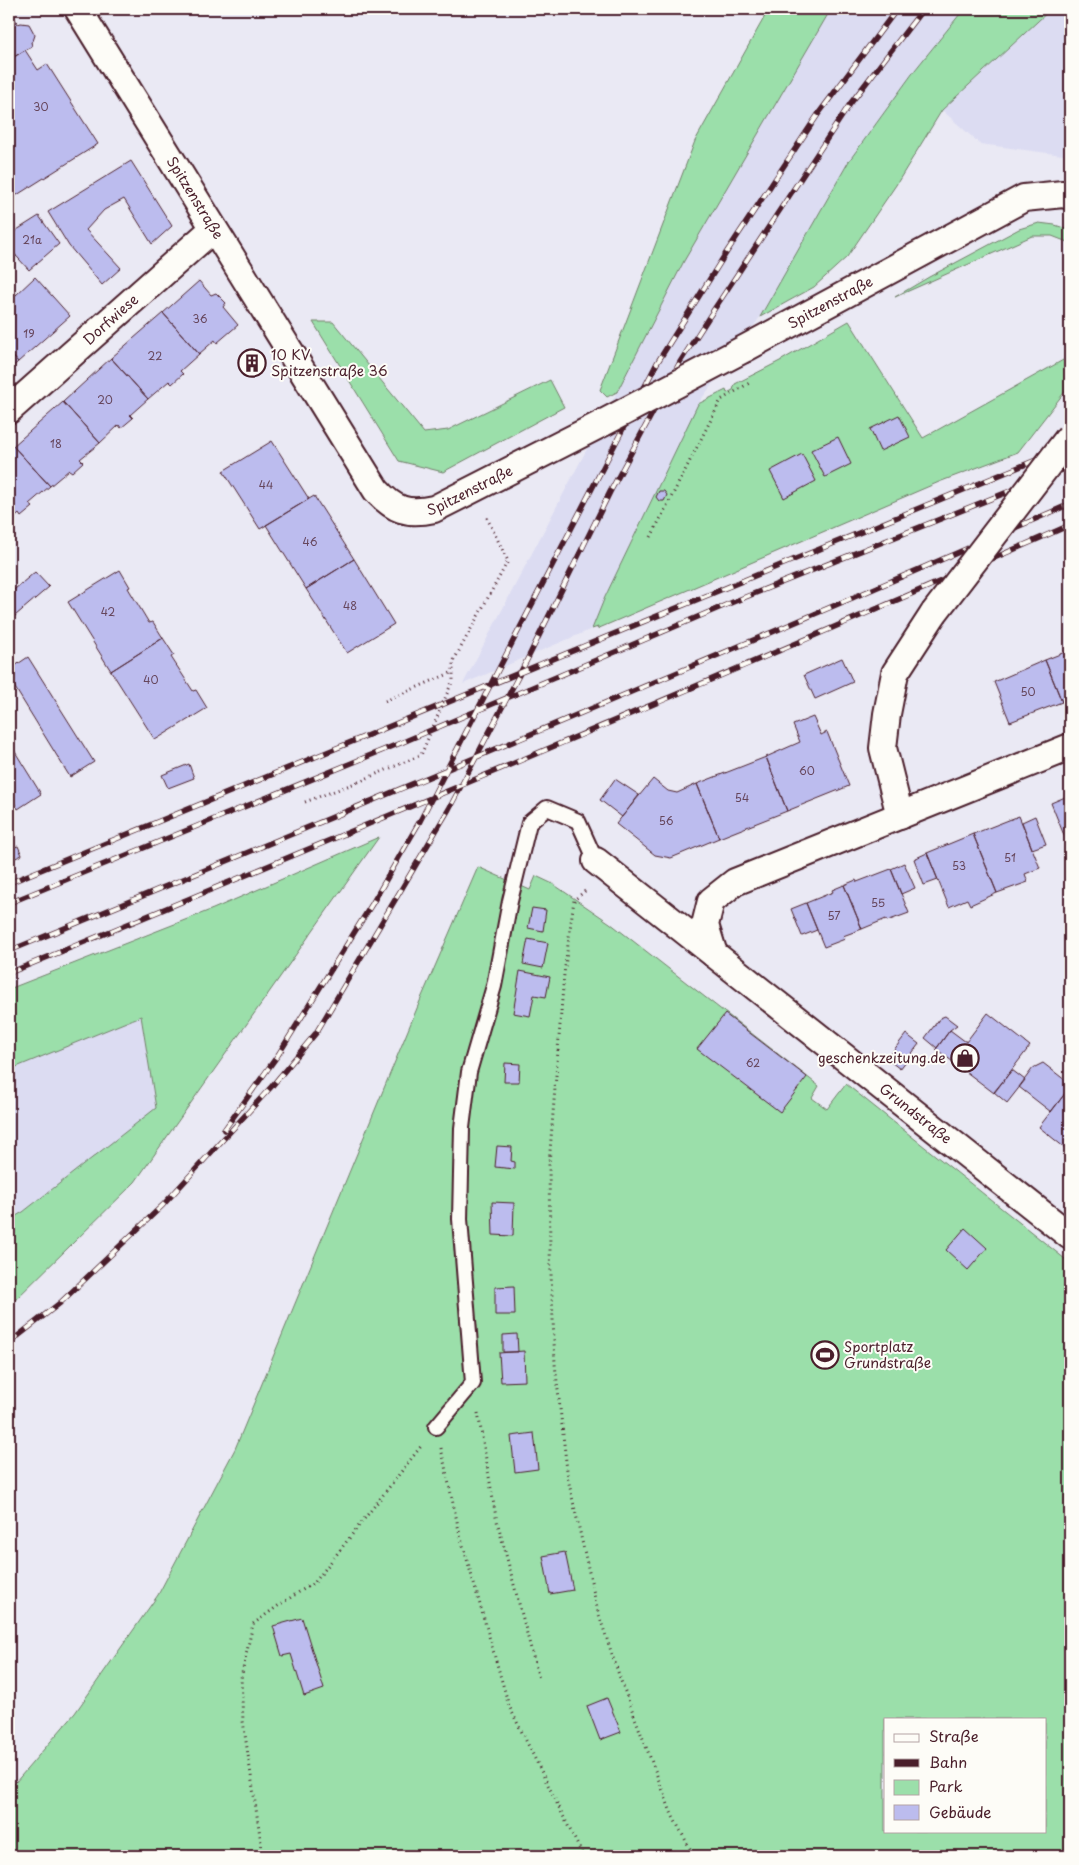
<svg xmlns="http://www.w3.org/2000/svg" width="1079" height="1865" font-family="'Playpen Sans',sans-serif">
	<style>
		.built { fill: #dcdcf2 }
		.green { fill: #9bdfaa; stroke: #727f6a; fill-rule: evenodd }
		.building { fill: #bcbcee; stroke: #4a1f2b }
		.lines { fill: none; stroke-linecap: round; stroke-linejoin: round }
		.service-casing { stroke: #4a1f2b; stroke-width: 18 }
		.minor-casing { stroke: #4a1f2b; stroke-width: 30 }
		.path { stroke: #4a1f2b; stroke-width: 3; stroke-dasharray: 1 4; stroke-linecap: butt }
		.service { stroke: #fdfcf7; stroke-width: 14 }
		.minor { stroke: #fdfcf7; stroke-width: 26 }
		.rail-casing { stroke: #4a1f2b; stroke-width: 5.5 }
		.rail { stroke: #fdfcf7; stroke-width: 4; stroke-dasharray: 11; stroke-linecap: butt }
		.minor-bridge-casing { stroke: #4a1f2b; stroke-width: 30; stroke-linecap: butt }
		.path-bridge { stroke: #4a1f2b; stroke-width: 3; stroke-dasharray: 1 4; stroke-linecap: butt }
		.minor-bridge { stroke: #fdfcf7; stroke-width: 26 }
		.labels { text-anchor: middle; stroke-width: 4; stroke-linejoin: round; paint-order: stroke }
		.number-label { font-size: 11px; fill: #66465c }
		.street-label { font-size: 14px; fill: #4a1f2b; stroke: #fdfcf7 }
		.poi-label { font-size: 14px; fill: #4a1f2b; stroke: #fdfcf7; text-anchor: start }
	</style>
	<rect width="100%" height="100%" fill="#eae9f4"/>
	<filter id="ink" filterUnits="userSpaceOnUse"><feTurbulence type="fractalNoise" baseFrequency=".02" numOctaves="2"/><feDisplacementMap in="SourceGraphic" scale="10" xChannelSelector="R" yChannelSelector="G"/><feConvolveMatrix kernelMatrix="1 2 1 2 8 2 1 2 1" color-interpolation-filters="sRGB"/></filter>
	<g filter="url(#ink)">
		<path class="built" d="M831,9h133l-49,61 -66,91 -89,156 -62,87 -93,193 -13,32 -129,55 154,-292 67,-131z
			M1051,9h19v147l-90,-12 -38,-34z
			M141,1016l15,93 -133,103 -14,8v-150z"/>
		<path class="green" d="M769,9h62l-147,252 -67,131 -10,5 -7,-7 95,-249z
			M964,9h87l-109,101 -46,75 -49,72 -33,30 -54,30 89,-156 66,-91z
			M1039,223l16,2 15,5v13l-18,-7h-20l-137,61 34,-20 90,-48z
			M849,321l74,117 142,-79 5,-9v35l-52,67 -79,30 -342,147 1,-2 -6,2 13,-32 93,-193 28,-14 1,3 6,-3 2,-6 45,-23z
			M313,322h20l91,111 24,-3 102,-50 14,27 -121,65 -44,-11z
			M379,837l-244,345 -126,124v-86l14,-8 133,-104 -15,-92 -132,54v-81l204,-80z
			M478,867l52,23 6,-14 17,8 57,39 209,163 -7,12 15,11 19,-25 224,179v593h-1061v-66l66,-77 83,-118 77,-146 185,-448zM885,1719h160v112h-160z"/>
		<path class="building" d="M9,9l9,15 3,-1 8,1 6,11 -2,6 -2,1 1,4 -23,14z
			M25,50l13,20 9,-6 51,80 -89,56v-140z
			M131,161l41,65 -20,18 -28,-45 -20,11 -18,20 35,38 -19,17 -33,-39 -21,-34z
			M39,216l20,28 -30,26 -20,-22v-13z
			M9,248l7,8 -7,6z
			M35,277l35,39 -52,46 -9,-10v-60l3,-2 4,5z
			M199,281l12,14 5,-2 10,10 -3,4 15,18 -21,18 -2,-3 -16,14 -36,-41z
			M163,313l36,41 -19,17 3,3 -11,10 -3,-3 -21,18 -37,-41z
			M9,352l9,10 -9,8z
			M251,355l8,12 -6,4 -8,-12z
			M111,358l37,41 -18,16 3,3 -12,10 -2,-3 -19,18 -37,-41z
			M63,402l37,41 -20,16 3,3 -11,10 -3,-2 -19,16 -37,-40z
			M899,415l11,22 -30,14 -10,-22z
			M838,437l13,27 -26,13 -14,-27z
			M272,441l37,58 -49,30 -37,-58z
			M13,446l37,40 -21,18 4,3 -12,10 -2,-3 -10,9v-74z
			M802,454l14,27 -32,17 -14,-27z
			M659,491h5l3,4 -3,6h-5l-3,-4z
			M314,496l40,63 -48,30 -40,-64z
			M354,559l40,65 -47,29 -41,-64z
			M120,570l10,17 -2,1 21,35 4,-1 10,16 -52,33 -43,-69z
			M35,572l14,15 -40,34v-27z
			M163,638l11,17 -3,2 22,34 3,-1 11,18 -52,32 -44,-69z
			M1070,650v48l-8,4 -17,-42z
			M28,657l66,105 -24,15 -61,-99v-8z
			M842,658l11,24 -38,17 -11,-24z
			M1045,660l17,42 -52,20 -16,-40z
			M813,717l8,18 6,-3 22,54 -62,25 -21,-54 34,-15 -7,-17z
			M9,742l32,52 -23,15 -9,-15z
			M766,757l21,54 -68,27 -22,-54z
			M189,764l5,14 -26,10 -6,-13z
			M615,779l24,16 -17,22 -22,-17z
			M653,779l15,12 9,2 20,-9 22,54 -48,20 -16,-3 -39,-31z
			M1070,795v55l-19,-47z
			M1019,816l21,52 -15,6 3,8 -31,11 -24,-59z
			M1035,816l11,28 -14,5 -10,-27z
			M973,834l24,59 -27,12 -3,-6 -18,8 -22,-54z
			M18,846l4,9 -13,6v-12z
			M927,853l11,27 -14,5 -10,-26z
			M904,863l11,25 -14,6 -10,-25z
			M891,869l18,44 -22,8 -1,-2 -24,10 -18,-44 12,-5 1,2z
			M844,885l18,44 -19,7 2,3 -21,8 -18,-44 27,-11 -1,-2z
			M806,903l11,27 -15,6 -11,-27z
			M532,908l14,2 -3,21 -15,-3z
			M528,939l20,4 -5,25 -20,-4z
			M520,971l30,6 -4,20 -12,-2 -4,21 -17,-3z
			M988,1013l42,33 -36,47 -58,-44 14,-19 16,12z
			M725,1014l82,63 -27,35 -83,-63z
			M945,1016l12,9 -7,5 -13,18 -12,-10 15,-20z
			M906,1034l13,10 -19,25 -13,-10z
			M505,1063l15,1 -1,18h-15z
			M1043,1063l27,21v3l-19,25 -32,-25 14,-19z
			M1012,1070l13,10 -18,23 -13,-11z
			M1070,1087v65l-31,-25z
			M497,1146l15,1 -1,14 4,1v7l-20,-2z
			M492,1202l22,1 -1,33 -20,-1z
			M965,1228l22,20 -19,22 -22,-20z
			M514,1286l1,29h-20v-28z
			M517,1334l1,18h-15v-17z
			M524,1351l1,30 -24,1 -2,-29z
			M534,1433l4,36 -23,3 -4,-36z
			M565,1552l8,38 -23,4 -7,-38z
			M302,1618l22,71 -20,7 -13,-42 -9,2 -9,-30z
			M607,1698l14,34 -21,8 -13,-34z"/>
		<g class="lines">
			<g class="service-casing">
				<path id="service" d="M436,1427l37,-44 -13,-164 2,-91 7,-56 25,-86 16,-85 19,-78 18,-15 31,13 18,40"/>
			</g>
			<g class="minor-casing">
				<g id="minor">
					<path id="s1" d="M78,9l298,481c18,20 31,25 58,19l169,-86"/>
					<path id="s2" d="M744,349l280,-151 39,-4 7,2"/>
					<path id="s3" d="M9,410l204,-181"/>
					<path id="s4" d="M1070,747l-335,135 -24,19 -6,24 9,29 356,282"/>
					<path d="M900,816l-17,-68 4,-34 8,-41 39,-60"/>
					<path d="M596,861l118,93"/>
				</g>
			</g>
			<path class="path" d="M651,537l70,-137 30,-18
				M449,689l4,-9v-18l55,-101 -22,-45
				M385,701l68,-29
				M305,802l53,-20
				M585,891l-11,9 -10,74 -15,190 1,87 5,113 13,115 30,133 23,69 51,134 22,41
				M478,1413l18,104 43,162
				M441,1448l19,87 49,171 74,150
				M263,1856l-20,-135 -2,-43 12,-54 29,-21 33,-21 107,-137"/>
			<use href="#service" class="service"/>
			<use href="#minor" class="minor"/>
			<g class="rail-casing">
				<path id="rail" d="M9,883l1061,-437
					M9,903l394,-161 330,-140 337,-135
					M9,951c355,-146 709,-294 1061,-447
					M9,973c355,-146 709,-294 1061,-448
					M224,1130l54,-75 94,-151 48,-83 237,-458 71,-113 91,-137 78,-104
					M9,1343l51,-40 103,-98 109,-119 44,-53 133,-224 80,-153 81,-164 70,-130 29,-45 141,-213 73,-95"/>
			</g>
			<use href="#rail" class="rail"/>
			<g class="minor-bridge-casing">
				<path id="minor-bridge" d="M603,423l141,-74
					M934,613l136,-177"/>
			</g>
			<path class="path-bridge" d="M358,782l63,-27 28,-66"/>
			<use href="#minor-bridge" class="minor-bridge"/>
		</g>
	</g>
	<defs>
		<g id="building-ring" transform="scale(1.4375)"><circle r="9.5" fill="#fdfcf7" stroke="#4a1f2b" stroke-width="1.5"/><path d="M-4-6H4V6H1V3H-1V6H-4ZM-2.5-4.3h1.7v1.8h-1.7ZM.8-4.3h1.7v1.8H.8ZM-2.5-1h1.7V.8h-1.7ZM.8-1h1.7V.8H.8Z" fill="#4a1f2b"/></g>
		<g id="shop-ring" transform="scale(1.4375)"><circle r="9.5" fill="#fdfcf7" stroke="#4a1f2b" stroke-width="1.5"/><path d="M-5-2.5h2.3a2.7 3.5 0 0 1 5.4 0H5L5.5 6h-11ZM-1.5-2.5h3a1.5 2.3 0 0 0-3 0Z" fill="#4a1f2b"/></g>
		<g id="stadium-ring" transform="scale(1.4375)"><circle r="9.5" fill="#fdfcf7" stroke="#4a1f2b" stroke-width="1.5"/><path d="M0-5a6.5 5 0 1 0 0 10a6.5 5 0 1 0 0-10ZM-3.5-1.8h7v3.6h-7Z" fill="#4a1f2b"/></g>
	</defs>
	<g fill-rule="evenodd">
		<use href="#building-ring" x="252" y="363"/>
		<use href="#shop-ring" x="965" y="1058"/>
		<use href="#stadium-ring" x="825" y="1355"/>
	</g>
	<g class="labels">
		<g class="number-label">
			<text x="41" y="111">30</text>
			<text x="32" y="244">21a</text>
			<text x="200" y="323">36</text>
			<text x="29" y="338">19</text>
			<text x="155" y="360">22</text>
			<text x="105" y="404">20</text>
			<text x="56" y="448">18</text>
			<text x="266" y="489">44</text>
			<text x="310" y="546">46</text>
			<text x="350" y="610">48</text>
			<text x="108" y="616">42</text>
			<text x="151" y="684">40</text>
			<text x="1028" y="696">50</text>
			<text x="807" y="775">60</text>
			<text x="742" y="802">54</text>
			<text x="666" y="825">56</text>
			<text x="1010" y="862">51</text>
			<text x="959" y="870">53</text>
			<text x="878" y="907">55</text>
			<text x="834" y="920">57</text>
			<text x="753" y="1067">62</text>
		</g>
		<g class="street-label">
			<text dy="5" stroke="none"><textPath href="#s1" startOffset="222">Spitzenstraße</textPath></text>
			<text dy="5" stroke="none"><textPath href="#s2" startOffset="98">Spitzenstraße</textPath></text>
			<text dy="5" stroke="none"><textPath href="#s3" startOffset="136">Dorfwiese</textPath></text>
			<text dy="5" stroke="none"><textPath href="#s1" startOffset="671">Spitzenstraße</textPath></text>
			<text dy="5" stroke="none"><textPath href="#s4" startOffset="704">Grundstraße</textPath></text>
		</g>
		<g class="poi-label">
			<text x="271" y="360">10 KV<tspan x="271" dy="16">Spitzenstraße 36</tspan></text>
			<text x="946" y="1063" text-anchor="end">geschenkzeitung.de</text>
			<text x="844" y="1352">Sportplatz<tspan x="844" dy="16">Grundstraße</tspan></text>
		</g>
	</g>
	<rect width="1079" height="1865" fill="none" stroke="#fdfcf7" stroke-width="30"/>
	<rect x="15" y="15" width="1049" height="1835" fill="none" stroke="#4a1f2b" stroke-width="2" filter="url(#ink)"/>
	<rect x="884" y="1718" width="162" height="115" fill="#fdfcf7" stroke="#b5a4a5"/>
	<rect x="894" y="1734" width="25" height="8" fill="#fdfcf7" stroke="#b5a4a5"/>
	<text x="929" y="1742" font-size="15" fill="#4a1f2b">Straße</text>
	<rect x="894" y="1759" width="25" height="8" fill="#4a1f2b" stroke="#b5a4a5"/>
	<text x="929" y="1768" font-size="15" fill="#4a1f2b">Bahn</text>
	<rect x="894" y="1780" width="25" height="15" fill="#9bdfaa" stroke="#b5a4a5"/>
	<text x="929" y="1792" font-size="15" fill="#4a1f2b">Park</text>
	<rect x="894" y="1805" width="25" height="15" fill="#bcbcee" stroke="#b5a4a5"/>
	<text x="929" y="1818" font-size="15" fill="#4a1f2b">Gebäude</text>
</svg>
